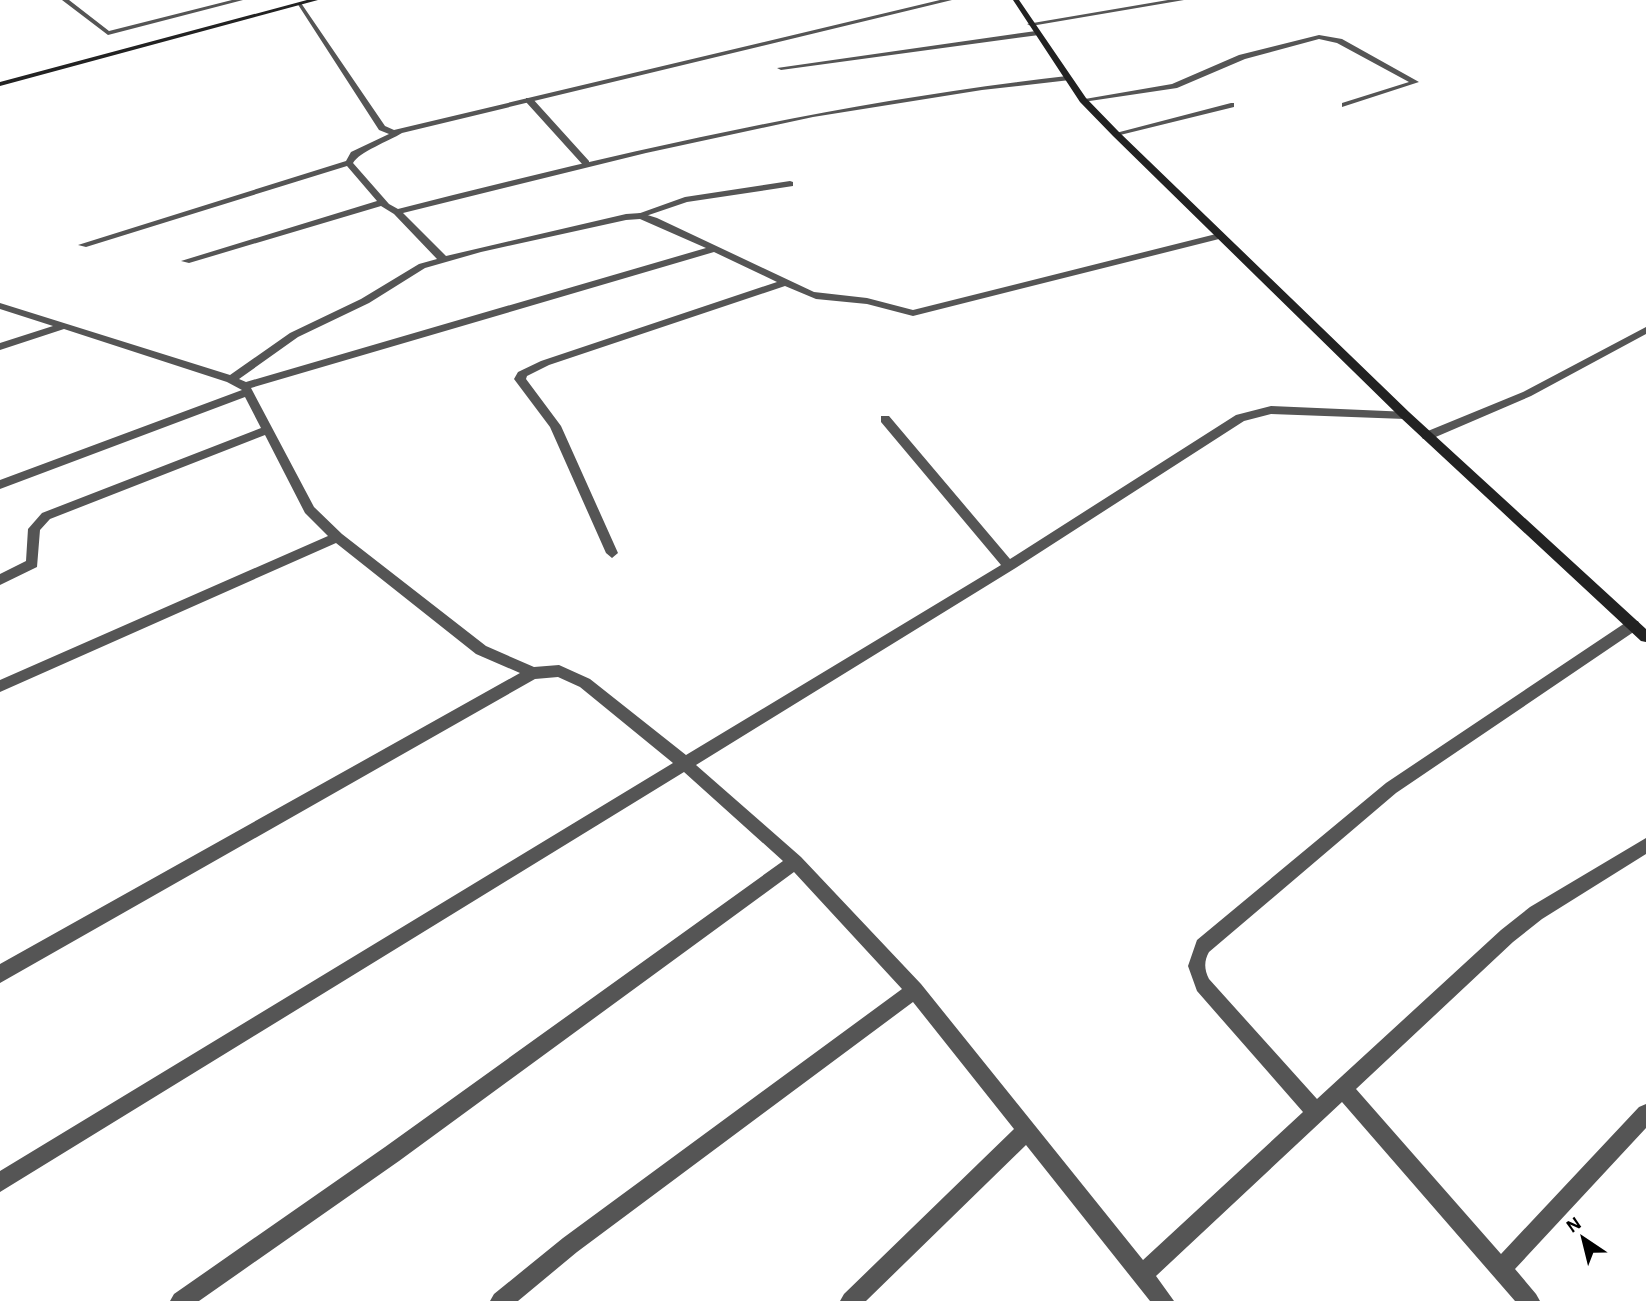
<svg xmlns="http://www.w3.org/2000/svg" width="1646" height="1301" font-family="'Alegreya Sans',sans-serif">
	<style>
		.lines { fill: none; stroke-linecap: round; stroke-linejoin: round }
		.lane { fill: #555; fill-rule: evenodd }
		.street { fill: #555; fill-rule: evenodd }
		.secondary { fill: #222; fill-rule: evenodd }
	</style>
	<rect width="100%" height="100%" fill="#fff"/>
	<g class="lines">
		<path class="lane" d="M62,0h7l40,31 123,-31h11l-135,35z
			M526,98h6l57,63v4h-6l-57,-63z
			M790,181l3,1v4l-106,16 -50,17 -5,-3 53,-19z"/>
		<path class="street" d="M940,0h12l-550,133c-13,8 -43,19 -49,30l36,41 9,5c223,-57 440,-107 669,-133l4,2 -1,2 -88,10 -169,27 -167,36 -243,60 43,43 180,-42 15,-1 16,5 157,74 53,6 46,12 307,-77 5,3 -2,2 -310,78 -46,-12 -51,-5 -31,-13 -236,79 -22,11 -1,3 35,47 57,127 -6,5 -6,-5 -56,-126 -36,-48 4,-7 23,-11 236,-79 -63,-30 -463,136 63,119 28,27 144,112 48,21 25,-2 31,14 96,76 315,-190 -120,-143v-6h8l121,143 226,-144 35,-9 138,6v6l-4,1 -134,-5 -27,7 -230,148 -318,196 105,92 120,127 222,276 160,-148 -106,-121 -9,-25 9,-26 189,-157 242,-162h10l2,4 -2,4 -242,164 -187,159c-5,9 -5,17 0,27l108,120 184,-169 29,-23 116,-69v16l-104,65 -29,23 -157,147 145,165 138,-147 7,-3v24l-131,141 21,25 4,7h-25l-173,-199 -186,174 18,25h-24l-124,-156 -160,156h-26l4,-7 170,-165 -101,-127 -336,250 -59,49h-28l4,-7 69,-56 339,-249 -108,-117 -395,289 -200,140h-29l4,-7 211,-147 398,-286 -99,-89 -684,420v-21l673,-408 -93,-76 -22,-10 -23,2 -535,304v-19l520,-291 -44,-19 -140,-111 -336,149v-12l328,-144 -23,-23 -40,-78 -215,84 -10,11 -3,37 -37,18v-11l26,-13 2,-32 14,-16 219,-85 -16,-31 -245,92v-9l242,-90 -15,-8 -163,-53 -64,21v-7l53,-17 -53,-17v-6l230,72 60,-42 71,-34 58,-35 18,-5 -43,-45 -13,-8 -192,57 -8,-2 196,-60 -30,-35 -261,81 -8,-2 268,-84 5,-9 38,-18 -10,-4 -82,-127h4l84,123 9,4zM640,219l66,29 -460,134 -7,-3 59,-42 71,-34 56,-35 56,-16 145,-32z
			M1168,0h16l-153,26 -4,-2z
			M1036,31l3,4 -258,35 -4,-2z
			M1319,35l23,4 77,43 -77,25v-4l67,-21 -72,-39 -18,-4 -74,20 -68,29 -94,14 -4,-2 93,-16 67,-29z
			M1231,103h3v4l-118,29 -4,-2z
			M1646,327v7l-115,62 -100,43h-8l-2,-3 2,-3 100,-41z"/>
		<path class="secondary" d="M307,0h11l-318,86v-4z
			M1013,0h6l67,98 33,34 290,280 237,217v13l-5,-1 -240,-223 -288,-282 -33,-34z"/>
	</g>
	<g transform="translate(1583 1238) rotate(325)" stroke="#ffffff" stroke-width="5" paint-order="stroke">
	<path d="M0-5L12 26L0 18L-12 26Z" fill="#000000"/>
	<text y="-10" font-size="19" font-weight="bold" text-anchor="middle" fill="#000000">N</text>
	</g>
</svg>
